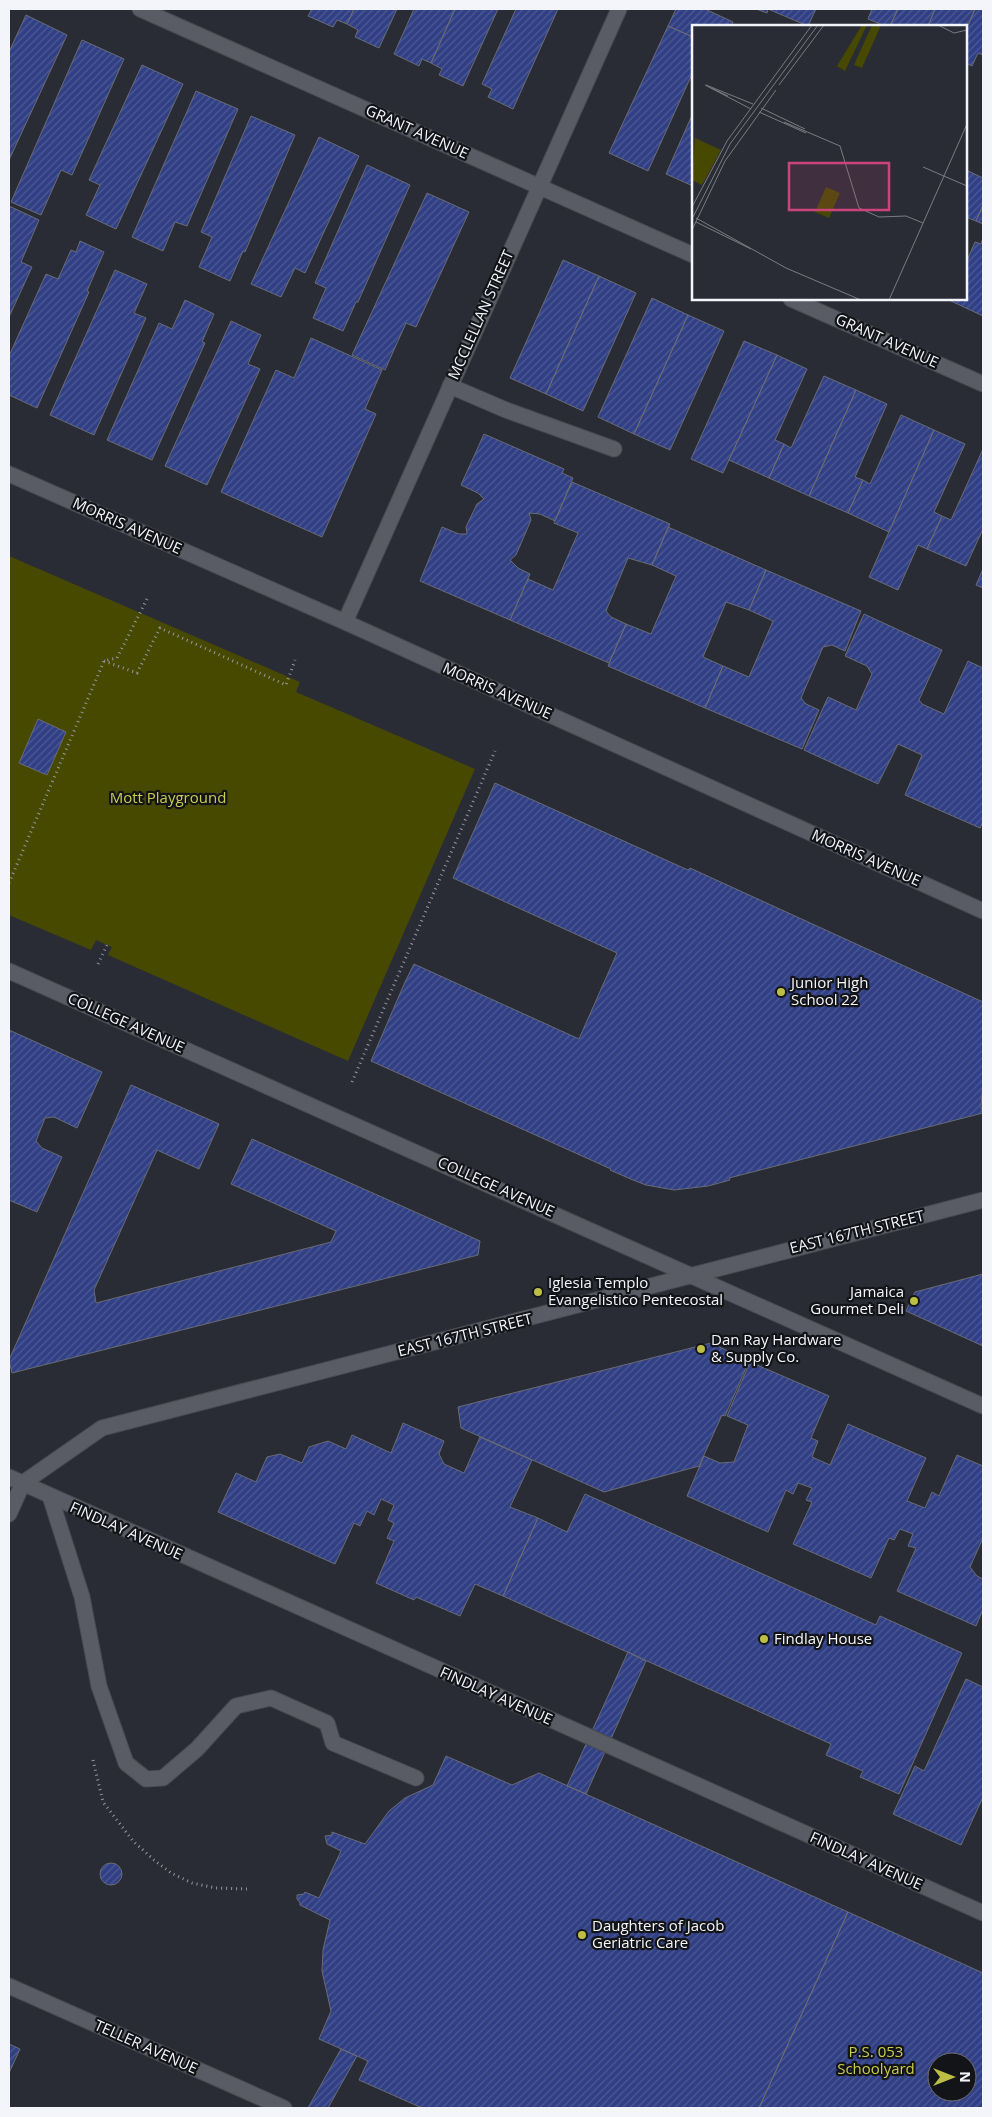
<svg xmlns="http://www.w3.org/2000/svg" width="992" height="2117" font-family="'Open Sans',sans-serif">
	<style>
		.park { fill: #484900 }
		.building { fill: url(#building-hatch); stroke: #696c75; fill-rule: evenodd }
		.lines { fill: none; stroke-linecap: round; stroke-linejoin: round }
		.service-casing { stroke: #484a51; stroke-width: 17 }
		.minor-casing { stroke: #484a51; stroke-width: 17 }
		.tertiary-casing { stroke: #484a51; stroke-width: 17 }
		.path { stroke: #9799a0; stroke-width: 3; stroke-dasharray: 1 4; stroke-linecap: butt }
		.service { stroke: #595c65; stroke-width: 15 }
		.minor { stroke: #595c65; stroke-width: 15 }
		.tertiary { stroke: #595c65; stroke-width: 15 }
		.poi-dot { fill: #bcbf44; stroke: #131418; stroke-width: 2 }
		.labels { text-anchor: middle; stroke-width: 4.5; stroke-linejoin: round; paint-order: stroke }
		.street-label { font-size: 15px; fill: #f3f5fa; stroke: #131418 }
		.park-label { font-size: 15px; fill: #c9cd50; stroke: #131418 }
		.poi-label { font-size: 15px; fill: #f3f5fa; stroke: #131418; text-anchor: start }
		.inset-road { fill: none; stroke: #7a7c83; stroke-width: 1 }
		.view { fill: #cc447b; fill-opacity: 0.15; stroke: #cc447b; stroke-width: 2.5 }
		.inset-edge { fill: none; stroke: #f3f5fa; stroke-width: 2.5 }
	</style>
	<defs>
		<pattern id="building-hatch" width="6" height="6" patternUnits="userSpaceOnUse" patternTransform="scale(1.25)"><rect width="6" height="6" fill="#313f84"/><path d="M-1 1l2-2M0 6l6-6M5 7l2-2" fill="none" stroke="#4f5b96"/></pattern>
	</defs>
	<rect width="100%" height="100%" fill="#292c34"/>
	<path class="park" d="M9,556l291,126 -4,10 179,77 -127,292 -240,-106 4,-8 -16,-7 -5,10 -82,-35z"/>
	<path class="building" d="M312,9h42l-7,15 -10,-4 -4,7 -25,-11z
		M354,9h43l-18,39 -24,-11 3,-7 -11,-6z
		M414,9h41l-24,54 -9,-4 -3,7 -25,-12z
		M455,9h43l-35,77 -24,-11 3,-6 -11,-6z
		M516,9h42l-45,100 -25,-12 4,-8 -10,-5z
		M676,9h29l28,13 -2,4h-38v11l-25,-11z
		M756,9h60l-8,17 -40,-17 -1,4z
		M872,9h26l-8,17h-5l-17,-7z
		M898,9h37l-7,17h-38z
		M935,9h40l-9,21v-4h-38z
		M975,9h8v46l-5,-2 -6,13 -6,-3v-33z
		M26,15l41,20 -58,125v-108z
		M668,26l25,11v35l-45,99 -39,-18z
		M82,40l42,19 -52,116 -11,-5 -20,45 -30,-13z
		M142,65l41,19 -67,145 -30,-14 14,-30 -11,-5z
		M196,91l42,18 -51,117 -12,-4 -12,29 -31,-14z
		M693,113v73l-27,-12z
		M251,116l44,19 -50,117 -2,-1 -13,30 -31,-14 13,-30 -11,-5z
		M319,137l40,19 -54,117 -10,-5 -14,29 -30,-13z
		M367,165l43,20 -52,117h-2l-13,29 -30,-13 13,-30 -11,-5z
		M966,170l17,8v27l-7,16 -10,-4z
		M427,193l42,19 -53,115 -10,-4 -21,47 -33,-15z
		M983,205v19l-7,-3z
		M9,206l30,14 -18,42 11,5 -23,50z
		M983,238v78l-34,-16 17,-1v-36l9,-21 6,2z
		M80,241l24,11 -17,39 2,1 -52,116 -28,-13v-39l37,-82 12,5 13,-29 5,2z
		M563,260l36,16 -53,118 -36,-16z
		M115,270l32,14 -13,29 12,5 -52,117 -44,-20z
		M599,276l37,17 -53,118 -37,-17z
		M652,298l36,17 -54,119 -36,-17z
		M185,300l29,14 -12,28 3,1 -53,117 -45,-20 52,-117 13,6z
		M688,315l36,16 -54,119 -36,-16z
		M231,321l30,14 -13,29 12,5 -53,116 -42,-19z
		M311,338l71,32 -17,39 11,5 -54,123 -101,-45 55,-122 18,8z
		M744,341l33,14 -54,118 -32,-14z
		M777,355l30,14 -32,71 9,4 -15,34 -40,-18z
		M824,376l32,14 -47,106 -40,-18 15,-34 7,4z
		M856,390l31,14 -32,73 8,3 -15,33 -39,-17z
		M901,415l33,15 -45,102 -41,-19 15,-33 7,4z
		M934,430l31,14 -31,68 8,4 -15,33 -9,-4 -20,45 -29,-13z
		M484,434l80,35 -2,4 11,5 -18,43 -15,-7 -11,-1 2,7 -15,35 -6,5 8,8 12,6 -20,46 -90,-39 22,-54 17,7h8l-1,-7 11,-23 7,-5 -6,-6 -17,-8z
		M983,449v80l-17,37 -39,-17 15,-33 9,4z
		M572,482l98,42 -18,41 -24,-7 -22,53 5,6 15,7 -17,39 -99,-43 18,-41 25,11 25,-57 -24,-10z
		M668,527l98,43 -17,40 -23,-8 -23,55 20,9 -18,42 -97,-42 18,-42 25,10 25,-58 -24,-11z
		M983,569v19l-7,-3z
		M766,570l95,41 -16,40 -13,-6 -9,2 -22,51 5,6 13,6 -17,39 -97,-41 18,-42 26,11 24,-56 -24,-11z
		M864,614l78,36 -23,50 3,4 22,10 24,-53 15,7v153l-3,7 -75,-33 17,-40 -24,-11 -20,40 -74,-34 24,-53 28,13 16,-36 -5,-8 -22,-10z
		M38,719l28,13 -19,43 -28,-12z
		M495,783l193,87 2,-2 293,134v78l-2,27 2,6 -254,65 1,2 -22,6 -34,4 -28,-5 -13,-5 -23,-10 1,-1 -240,-108 34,-79 9,-18 165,75 38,-86 -164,-75z
		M9,1030l93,42 -25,56 -23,-11 -9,1 -9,23 6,7 20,9 -25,55 -28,-12z
		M131,1085l88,39 -20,45 -42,-19 -63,140 2,13 235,-61 5,-11 -105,-47 21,-45 228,102 -2,14 -466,118 -3,-13z
		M983,1274v72l-77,-35 9,-19z
		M711,1343l38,18 -24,55 -3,-1 -23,51 -95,26 -143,-64 -3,-21z
		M750,1362l79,34 -18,42 7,3 -6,16 18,8 18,-41 78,34 -19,43 18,7 7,-16 7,4 18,-41 26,11v72l-13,29 7,9 6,3v30l-7,17 -79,-35 19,-43 -8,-2 5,-12 -13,-5 -6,11 -5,-2 -18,40 -78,-34 19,-42 -6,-2 6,-12 -14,-5 -5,11 -7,-4 -18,42 -81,-36 17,-40 16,7 14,-1 14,-37 -21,-9z
		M403,1423l41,18 -5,13 5,10 20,9 16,-36 52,23 -22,47 28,11 -35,78 -28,-12 -15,32 -44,-19 -2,3 -38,-17 18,-42 -7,-3 7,-15 -6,-3 6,-15 -13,-6 -7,16 -7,-4 -7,15 -6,-3 -19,41 -117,-52 18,-39 20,9 11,-25 13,-3 22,9 7,-16 19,-6 18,8 6,-14 39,18z
		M585,1494l291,131 4,-9 82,37 -63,141 -39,-17 3,-6 -37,-16 5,-11 -328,-148 35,-78 29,14z
		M628,1652l18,9 -60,133 -19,-8z
		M966,1679l17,8v110l-22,48 -68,-31 22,-48 9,5z
		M446,1756l66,29 27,-12 309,139 -89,196h-337l-63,-28 9,-19 -49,-22 12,-28 -9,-40 1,-21 7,-30 -30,-15v-2l-3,-4v-4l7,-1 1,-2 14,6 22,-47 -14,-7 -2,-8 7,-1v-3l33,12 24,-33 16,-13 28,-13z
		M100 1874a11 11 0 1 1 22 0a11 11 0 1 1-22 0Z
		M848,1912l135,61v135h-224zM937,2062h30v30h-30z
		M9,2044l11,5 -11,24z
		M341,2049l16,7 -29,52h-20z"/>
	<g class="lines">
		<g class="service-casing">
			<path id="service" d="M450,386l56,24 108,39
				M50,1496l32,101 17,89 27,77 20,16 17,-1 34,-29 39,-43 35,-8 56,25 6,20 83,35"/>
		</g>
		<g class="minor-casing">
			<path id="minor" d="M140,9l553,246
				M791,299l192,85
				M9,474l336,148 638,289
				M345,622l274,-613
				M9,971l974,435
				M9,1477l974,436
				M9,1986l275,122"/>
		</g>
		<g class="tertiary-casing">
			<path id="tertiary" d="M9,1514l14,-31 79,-55 881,-228"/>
		</g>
		<path class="path" d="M104,661l33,12 23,-45 126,57 9,-25
			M9,883l95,-222 13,-3 31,-61
			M98,964l9,-19
			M352,1082l143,-331
			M93,1760l10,42 30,39 21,19 17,13 21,10 24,5 31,1"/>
		<use href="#service" class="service"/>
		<use href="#minor" class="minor"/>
		<use href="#tertiary" class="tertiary"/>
	</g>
	<g class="poi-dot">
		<circle cx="781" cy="992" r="5"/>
		<circle cx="538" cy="1292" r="5"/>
		<circle cx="914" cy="1301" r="5"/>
		<circle cx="701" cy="1349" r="5"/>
		<circle cx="764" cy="1639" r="5"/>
		<circle cx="582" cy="1935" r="5"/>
	</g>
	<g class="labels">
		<g class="street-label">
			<text transform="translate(417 132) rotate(24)" y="5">GRANT AVENUE</text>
			<text transform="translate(481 315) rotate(-66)" y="5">MCCLELLAN STREET</text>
			<text transform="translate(887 341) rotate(24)" y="5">GRANT AVENUE</text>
			<text transform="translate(127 526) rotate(24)" y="5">MORRIS AVENUE</text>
			<text transform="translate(497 691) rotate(24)" y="5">MORRIS AVENUE</text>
			<text transform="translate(866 858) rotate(24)" y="5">MORRIS AVENUE</text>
			<text transform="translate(126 1023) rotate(24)" y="5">COLLEGE AVENUE</text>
			<text transform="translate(496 1187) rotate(24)" y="5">COLLEGE AVENUE</text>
			<text transform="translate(857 1232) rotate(-14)" y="5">EAST 167TH STREET</text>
			<text transform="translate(465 1335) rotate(-14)" y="5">EAST 167TH STREET</text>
			<text transform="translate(126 1531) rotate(24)" y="5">FINDLAY AVENUE</text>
			<text transform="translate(496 1696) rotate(24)" y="5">FINDLAY AVENUE</text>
			<text transform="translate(866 1861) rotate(24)" y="5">FINDLAY AVENUE</text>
			<text transform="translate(146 2047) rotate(24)" y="5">TELLER AVENUE</text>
		</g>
		<g class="park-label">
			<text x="168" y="803">Mott Playground</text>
			<text x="876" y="2057">P.S. 053<tspan x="876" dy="17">Schoolyard</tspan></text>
		</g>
		<g class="poi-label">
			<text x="791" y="988">Junior High<tspan x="791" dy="17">School 22</tspan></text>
			<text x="548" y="1288">Iglesia Templo<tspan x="548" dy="17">Evangelistico Pentecostal</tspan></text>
			<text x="904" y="1297" text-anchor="end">Jamaica<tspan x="904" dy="17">Gourmet Deli</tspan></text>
			<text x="711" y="1345">Dan Ray Hardware<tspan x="711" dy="17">&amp; Supply Co.</tspan></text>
			<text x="774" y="1644">Findlay House</text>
			<text x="592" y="1931">Daughters of Jacob<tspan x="592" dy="17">Geriatric Care</tspan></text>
		</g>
	</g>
	<g transform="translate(692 25)">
		<rect width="275" height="275" fill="#292c34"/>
		<path d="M170,0h5l-22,46 -8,-5zM180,0h9l-19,43 -8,-3zM3,113l26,12 -19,35 -10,-5zM134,162l14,6 -11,25 -14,-6z" fill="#484900"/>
		<path class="inset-road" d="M246,0l16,8 13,-3M13,60l46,24M14,60l47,19M87,60l45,-60M19,63l17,8M69,83l44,21M67,87l47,21M92,97l56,24 19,62 20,9 27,-1 17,7M231,142l44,19M0,182l35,-66 85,-116M4,193l90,50 75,32M0,194l38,-75 88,-119M4,197l55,27M0,205l33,-69 51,-71M197,275l78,-176"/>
		<path class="view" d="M97,138h100v47h-100z"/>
		<rect width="275" height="275" class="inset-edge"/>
	</g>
	<rect width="992" height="2117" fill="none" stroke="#f3f5fa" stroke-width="20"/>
	<g transform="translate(952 2077) rotate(90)"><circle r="24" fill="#131418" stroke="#6d6e72"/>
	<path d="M0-4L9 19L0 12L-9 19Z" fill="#bcbf44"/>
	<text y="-8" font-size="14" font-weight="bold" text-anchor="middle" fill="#f3f5fa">N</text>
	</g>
</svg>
